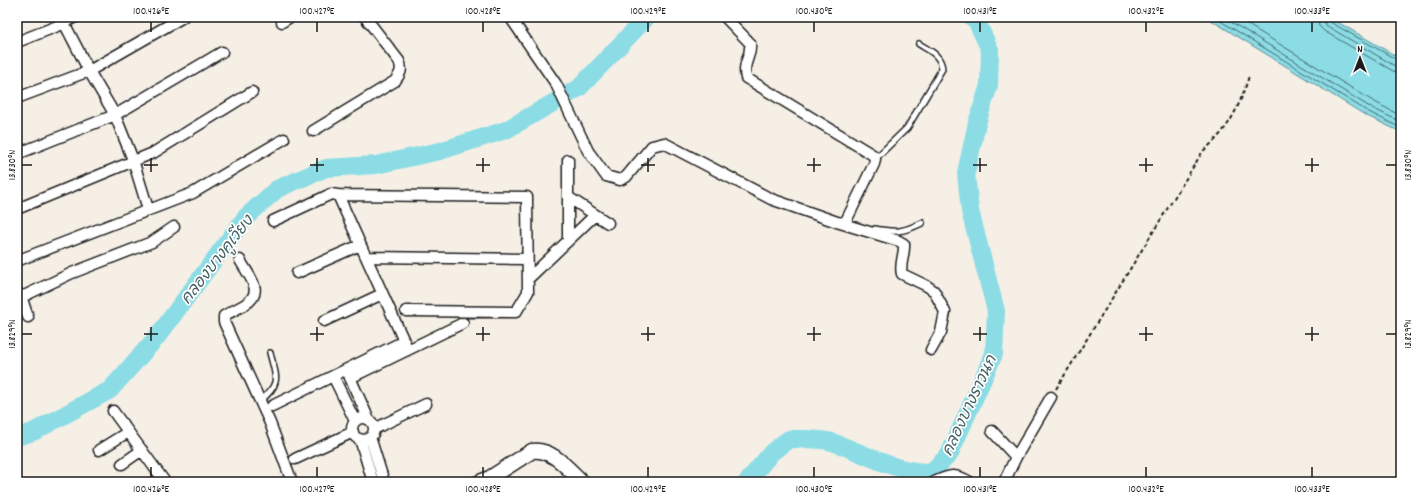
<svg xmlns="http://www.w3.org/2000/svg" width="1418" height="499" font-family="Dekko,'Playpen Sans Thai',sans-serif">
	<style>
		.water { fill: #8bdce5; stroke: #5f8f95 }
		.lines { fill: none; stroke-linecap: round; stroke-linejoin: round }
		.shore { stroke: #48696c; stroke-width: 1 }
		.river { stroke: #8bdce5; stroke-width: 18 }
		.lane-casing { stroke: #1c1c1c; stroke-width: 8 }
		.street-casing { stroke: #1c1c1c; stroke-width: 13 }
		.secondary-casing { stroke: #1c1c1c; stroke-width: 17 }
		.path { stroke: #1c1c1c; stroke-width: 2; stroke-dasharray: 4 3; stroke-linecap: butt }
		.lane { stroke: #fff; stroke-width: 5 }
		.street { stroke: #fff; stroke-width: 10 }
		.secondary { stroke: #fff; stroke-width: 14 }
		.ticks { fill: none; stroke: #1c1c1c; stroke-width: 1.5 }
		.labels { text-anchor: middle; stroke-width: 3.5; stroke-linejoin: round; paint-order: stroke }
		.water-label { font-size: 16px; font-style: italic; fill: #435f62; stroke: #fff }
		.neatline { fill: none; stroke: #1c1c1c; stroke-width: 1.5 }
		.ticks-label { font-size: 10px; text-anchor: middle; fill: #1c1c1c }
	</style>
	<rect width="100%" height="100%" fill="#f5efe6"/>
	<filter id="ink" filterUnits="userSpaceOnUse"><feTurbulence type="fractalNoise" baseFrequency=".025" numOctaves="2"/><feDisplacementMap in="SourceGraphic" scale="8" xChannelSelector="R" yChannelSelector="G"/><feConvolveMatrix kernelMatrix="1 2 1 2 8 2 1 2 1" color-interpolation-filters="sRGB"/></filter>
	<g filter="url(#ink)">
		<path class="water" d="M1206,17h123l72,42v73l-36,-17z"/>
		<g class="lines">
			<path class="shore" d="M1214,17l153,94 34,17
				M1223,17l147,90 31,15
				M1235,17l138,84 28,15
				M1317,17l2,9 5,5 69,40 8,2
				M1323,17l1,5 3,4 68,40 6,1
				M1328,17l2,5 71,40"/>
			<path class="river" d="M17,437l16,-5 77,-42 47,-53 88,-119 32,-29 49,-21 50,-3 64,-14 66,-21 73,-42 68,-71
				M747,482l25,-30 17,-13c14,0 31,-1 43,3 36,12 59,30 99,30l18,-17 45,-101 2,-43 -26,-100 -4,-38 11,-50 12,-38 1,-35 -15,-32 -4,-1"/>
			<g class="lane-casing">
				<path id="lane" d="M875,159l32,-31 35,-59c-1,-14 -12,-18 -23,-25
					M875,229c21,4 28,3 47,-6
					M260,401c22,-18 16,-24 10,-48"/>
			</g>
			<g class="street-casing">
				<path id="street" d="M61,17l28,54 26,44 18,45 15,49
					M510,17l46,67 32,67 18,25 14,4 6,-3 26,-31 12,-3 107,56 69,24 6,-2 28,-57 1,-5 -2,-4 -127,-77c-4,-17 6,-21 4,-35l-25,-26
					M282,22l8,-5
					M17,42l43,-17 15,-8
					M17,98l72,-27 94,-54
					M313,131l82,-50c5,-7 8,-11 4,-20l-34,-44
					M17,154l98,-39 107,-63
					M568,197l40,26
					M17,209l136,-56 99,-61
					M273,221l58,-27 7,1
					M840,223l59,18 5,3c1,10 -5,21 -2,30l25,12 7,5 11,21 -4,20 -10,18
					M568,241v-81
					M366,257l161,2
					M19,260l174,-67 91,-54
					M240,260c9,17 26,32 4,45 -7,4 -14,7 -20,11v6l46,101 22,59
					M297,273l63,-28
					M528,279l67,-64
					M17,292l4,4 5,-1 46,-22 80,-31 22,-15
					M21,296l7,21
					M406,311l110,1 12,-20 -1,-95 -189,-2 70,155
					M324,321l58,-27
					M348,373l21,47
					M333,376l22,45
					M350,378l113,-55
					M272,406l132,-65
					M113,411l52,71
					M352 429a11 11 0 1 1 22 0a11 11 0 1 1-22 0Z
					M374,429l52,-25
					M992,431l24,26 -12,25
					M370,437l14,45
					M360,439l13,43
					M99,450l29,-18
					M1016,457l35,-60
					M295,459l58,-27
					M122,464l20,-14
					M934,482c16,-7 21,-9 36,0"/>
			</g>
			<g class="secondary-casing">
				<path id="secondary" d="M480,482l10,-4 42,-27c20,-3 36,18 50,31"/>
			</g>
			<path class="path" d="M1056,389l147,-238c25,-20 37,-45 46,-75"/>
			<use href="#lane" class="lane"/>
			<use href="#street" class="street"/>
			<use href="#secondary" class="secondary"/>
		</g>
	</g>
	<path class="ticks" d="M151,22v10M317,22v10M483,22v10M648,22v10M814,22v10M980,22v10M1146,22v10M1312,22v10M151,158v14M317,158v14M483,158v14M648,158v14M814,158v14M980,158v14M1146,158v14M1312,158v14M22,165h10M144,165h14M310,165h14M476,165h14M641,165h14M807,165h14M973,165h14M1139,165h14M1305,165h14M1386,165h10M151,327v14M317,327v14M483,327v14M648,327v14M814,327v14M980,327v14M1146,327v14M1312,327v14M22,334h10M144,334h14M310,334h14M476,334h14M641,334h14M807,334h14M973,334h14M1139,334h14M1305,334h14M1386,334h10M151,467v10M317,467v10M483,467v10M648,467v10M814,467v10M980,467v10M1146,467v10M1312,467v10"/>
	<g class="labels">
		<g class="water-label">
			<text transform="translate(216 259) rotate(-52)" y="6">คลองบางคูเวียง</text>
			<text transform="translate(968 405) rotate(-65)" y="6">คลองบางราวนก</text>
		</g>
	</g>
	<rect width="1418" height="499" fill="none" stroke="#fff" stroke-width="44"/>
	<g transform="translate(1360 58)" stroke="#ffffff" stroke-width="3" paint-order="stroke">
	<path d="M0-3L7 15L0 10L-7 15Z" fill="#1c1c1c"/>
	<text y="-6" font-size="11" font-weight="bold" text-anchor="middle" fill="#1c1c1c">N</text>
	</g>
	<rect x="22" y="22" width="1374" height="455" class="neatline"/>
	<g class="ticks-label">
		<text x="151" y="14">100.426°E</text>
		<text x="317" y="14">100.427°E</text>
		<text x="483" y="14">100.428°E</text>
		<text x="648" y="14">100.429°E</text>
		<text x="814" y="14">100.430°E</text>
		<text x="980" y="14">100.431°E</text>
		<text x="1146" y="14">100.432°E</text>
		<text x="1312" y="14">100.433°E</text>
		<text transform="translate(11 165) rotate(-90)" y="4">13.830°N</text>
		<text transform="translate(1407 165) rotate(-90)" y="4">13.830°N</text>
		<text transform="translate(11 334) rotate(-90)" y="4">13.829°N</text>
		<text transform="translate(1407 334) rotate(-90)" y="4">13.829°N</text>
		<text x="151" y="492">100.426°E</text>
		<text x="317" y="492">100.427°E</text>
		<text x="483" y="492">100.428°E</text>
		<text x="648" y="492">100.429°E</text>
		<text x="814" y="492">100.430°E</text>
		<text x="980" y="492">100.431°E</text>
		<text x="1146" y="492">100.432°E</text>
		<text x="1312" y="492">100.433°E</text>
	</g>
</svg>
